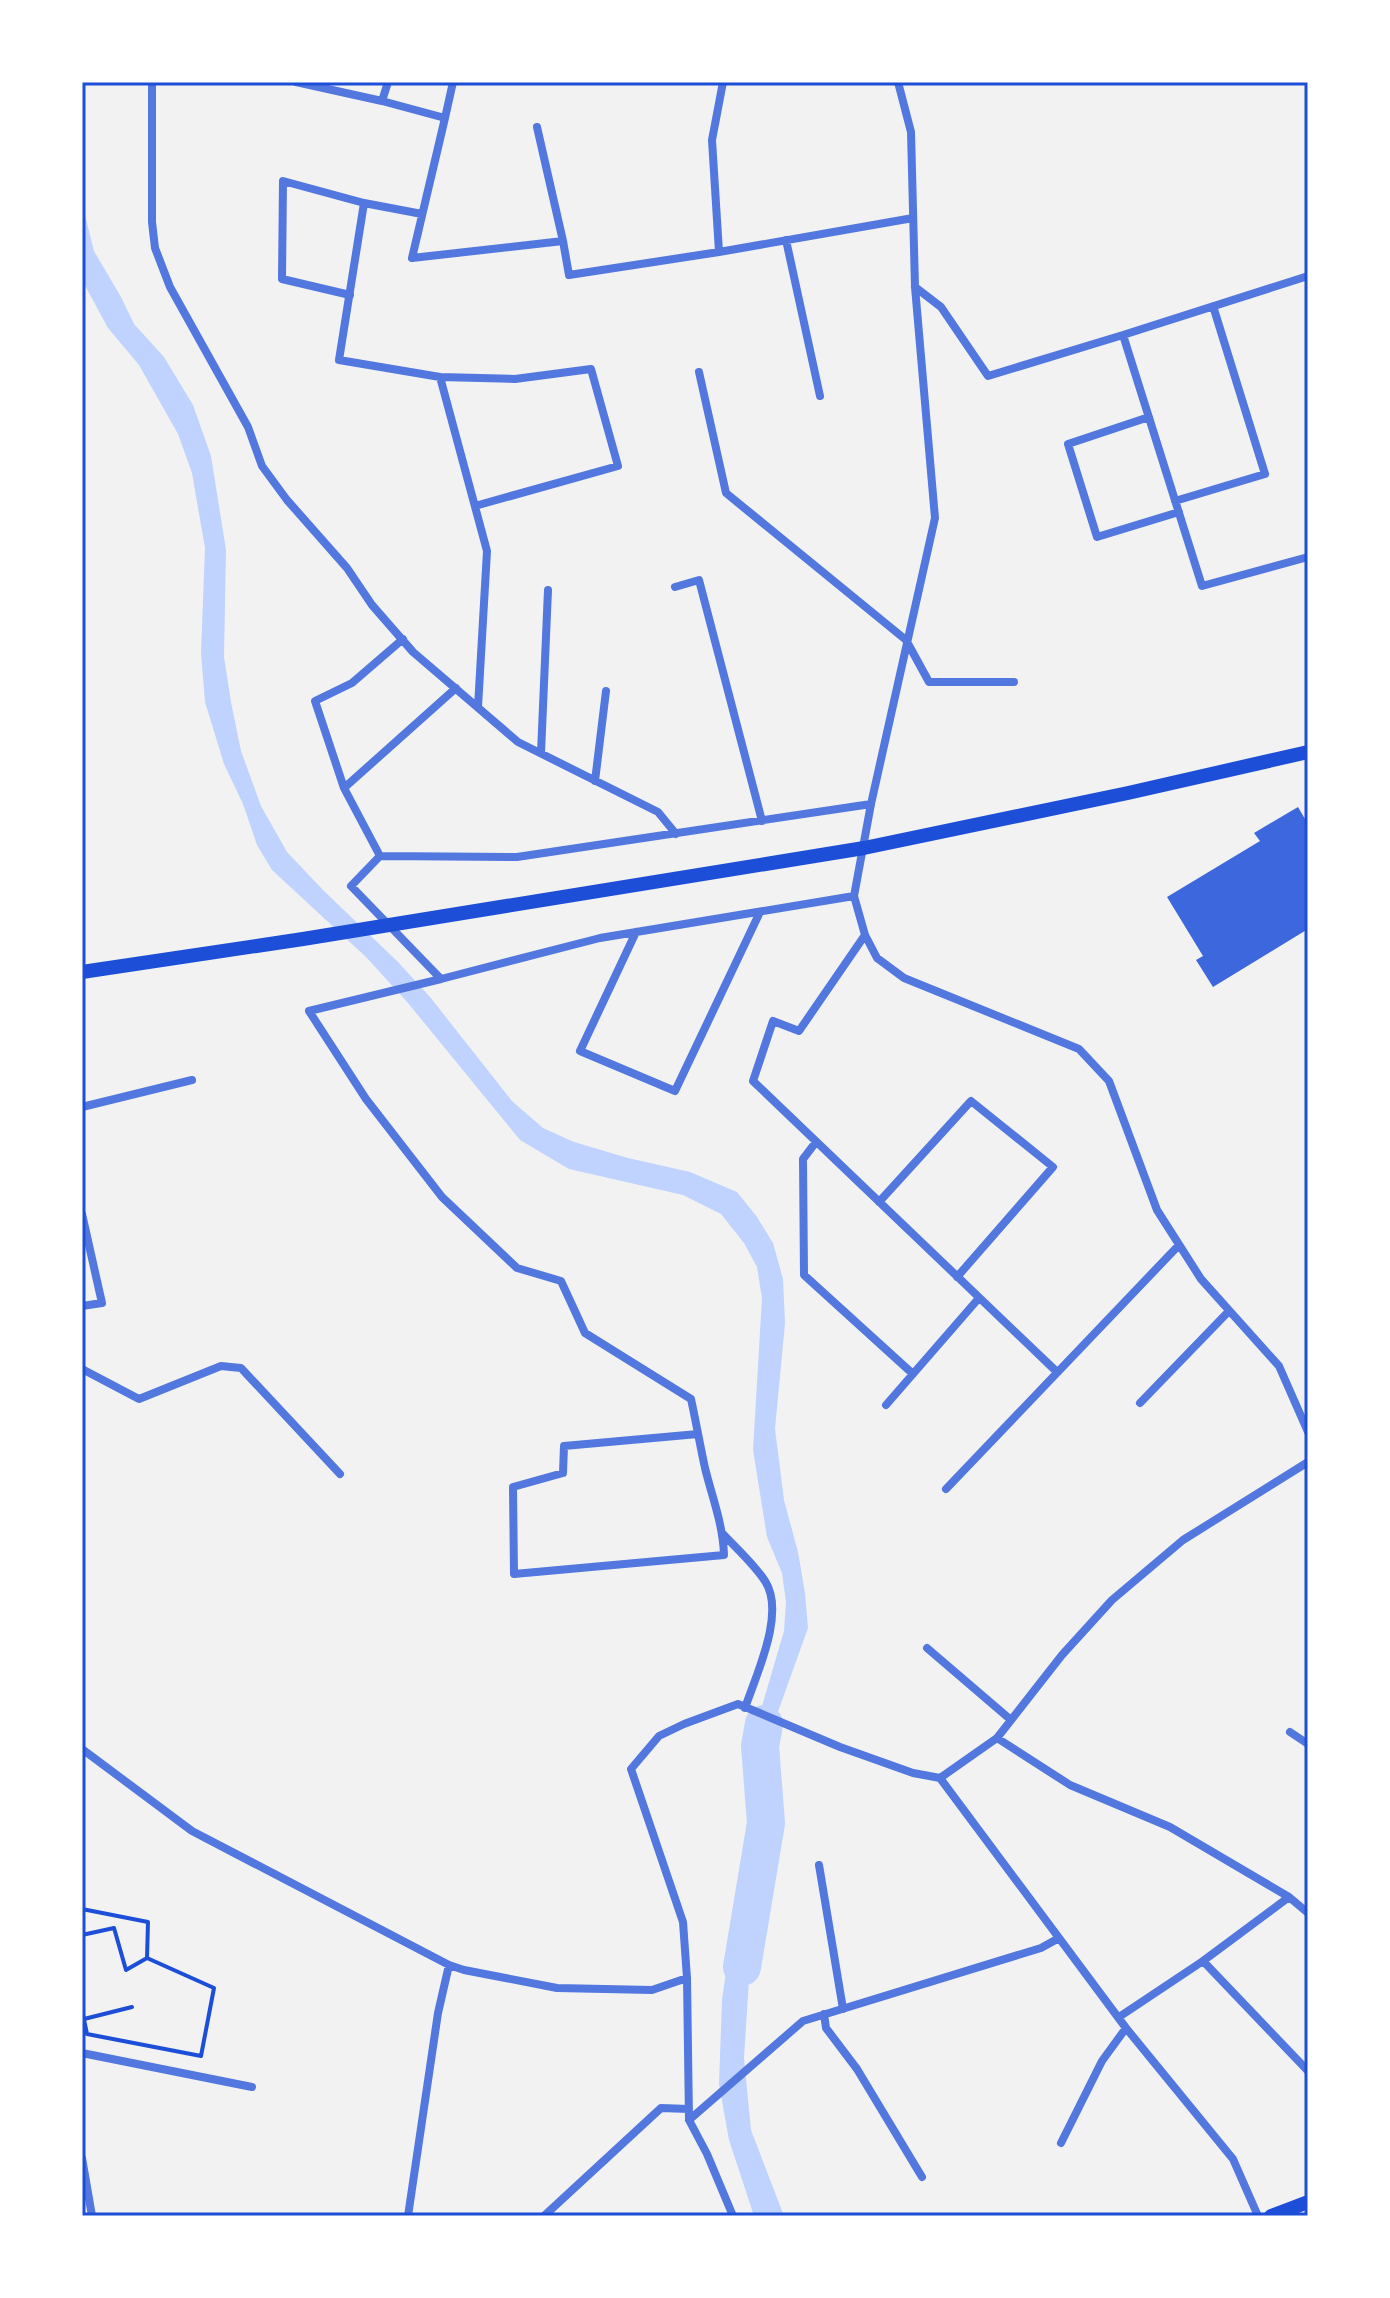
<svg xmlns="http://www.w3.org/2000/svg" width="1390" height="2298" font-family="Arial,sans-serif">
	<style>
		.water { fill: #bfd3fe }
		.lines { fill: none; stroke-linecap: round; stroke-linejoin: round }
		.river { stroke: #bfd3fe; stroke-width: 38 }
		.building { fill: #3d67dc }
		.path { stroke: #1d4ed8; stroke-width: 4 }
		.minor { stroke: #5277de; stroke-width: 8 }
		.primary { stroke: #1d4ed8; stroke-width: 14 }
		.trunk { stroke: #1d4ed8; stroke-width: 14 }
		.neatline { fill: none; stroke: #1d4ed8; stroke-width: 3 }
	</style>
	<rect width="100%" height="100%" fill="#f2f2f2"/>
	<path class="water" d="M82,203l12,48 27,46 13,27 30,33 29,48 18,51 15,94 -2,107 7,45 10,49 20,55 26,46 37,39 74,71 32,35 82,104 31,27 31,14 54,16 62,14 47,20 20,25 16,26 10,36 2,44 -10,106 9,71 14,52 7,41 3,35 -42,117 -6,39 6,39 -15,59v66l-7,110 7,72 33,86h-30l-25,-76 -10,-56 3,-84 26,-184 7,-86 29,-99 2,-29 -4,-29 -15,-36 -14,-87 9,-152 -5,-31 -13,-24 -23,-29 -38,-19 -114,-26 -49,-29 -112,-137 -42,-46 -94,-87 -15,-25 -14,-41 -19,-40 -19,-62 -4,-49 4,-105 -13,-75 -14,-39 -39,-69 -31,-37 -26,-48z"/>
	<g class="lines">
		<path class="river" d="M742,1967l24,-144 -6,-77 4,-22"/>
	</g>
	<path class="building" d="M1298,807l7,12 3,-2v112l-95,58 -17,-27 7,-4 -36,-59 93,-56 -6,-8z"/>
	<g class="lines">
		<path class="path" d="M82,1909l66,13 -1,36 67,30 -13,68 -114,-22 -5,-24
			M82,1935l32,-7 12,42 21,-12
			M84,2019l48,-12"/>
		<path class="minor" d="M152,82v140l3,26 15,39 78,140 14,39 25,34 60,68 25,37 41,47 105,90 140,70 18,22
			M296,82l86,19
			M388,82l-6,19 63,17 -33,140 151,-17 -26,-114
			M898,82l13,50 4,155 20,231 -64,286 -17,92 11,39 12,23 27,20 175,71 30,32 48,129 44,69 78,87 29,66
			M445,118l8,-36
			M422,214l-58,-11 -25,157 101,17 47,174 -9,156
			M786,240l34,156
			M563,241l6,34 150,-23 194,-34
			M719,252l-7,-112 11,-58
			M915,287l26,20 47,69 135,-41 79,251 106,-29
			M350,295l-68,-16 1,-98 81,22
			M1123,335l185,-59
			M699,372l27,121 180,147 23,42h85
			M440,377l75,2 76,-10 27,97 -143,40
			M1149,417l-81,27 29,93 82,-25
			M1175,501l90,-27 -52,-168
			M675,587l24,-7 63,241
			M541,753l7,-163
			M595,781l11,-90
			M344,788l112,-100
			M380,856l-36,-68 -29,-87 37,-18 51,-44
			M854,896l-254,42 -159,41 -90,-93 29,-30 137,1 354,-53
			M636,932l-56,119 95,40 85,-179
			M865,935l-66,96 -26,-10 -20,60 304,291
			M441,979l-132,32 57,88 76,98 75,71 44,13 24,52 106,66c5,23 9,46 14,69 7,29 18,56 19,87l-210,19 -1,-87 50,-14 1,-27 134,-12
			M82,1107l110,-27
			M816,1142l-13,17 1,116 109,99
			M879,1202l92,-101 82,66 -96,110
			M82,1214l20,89 -20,3
			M82,1369l57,30 82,-33 20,2 99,106
			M1140,1403l89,-92
			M886,1405l93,-107
			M946,1489l233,-244
			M723,1534c14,15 31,30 42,47 21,32 -9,94 -20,127
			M927,1648l84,72
			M1290,1732l18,12
			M997,1738l73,47 100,42 119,70 19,16
			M82,1749l110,82 257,134 15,5 93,18 95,2 35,-12
			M940,1778l57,-40 65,-83 50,-55 71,-60 125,-78
			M819,1865l24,144
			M1203,1961l105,110
			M824,2014l2,14 31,41 65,108
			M1119,2017l84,-56 86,-64
			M82,2053l170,34
			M689,2120l114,-99 238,-73 18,-10
			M1061,2143l41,-82 24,-33
			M82,2158l10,58
			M408,2216l30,-203 11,-48
			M544,2216l117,-108 28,1
			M733,2216l-26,-62 -18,-34 -2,-142 -4,-56 -52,-153 28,-33 25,-12 54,-20 102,43 73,26 27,5 186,250 107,131 25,57"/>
		<path class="primary" d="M82,972l221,-33 561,-91 264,-55 180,-41"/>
		<path class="trunk" d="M1271,2216l37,-14"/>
	</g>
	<rect width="1390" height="2298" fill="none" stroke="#ffffff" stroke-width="168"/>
	<rect x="84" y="84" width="1222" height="2130" class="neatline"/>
</svg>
